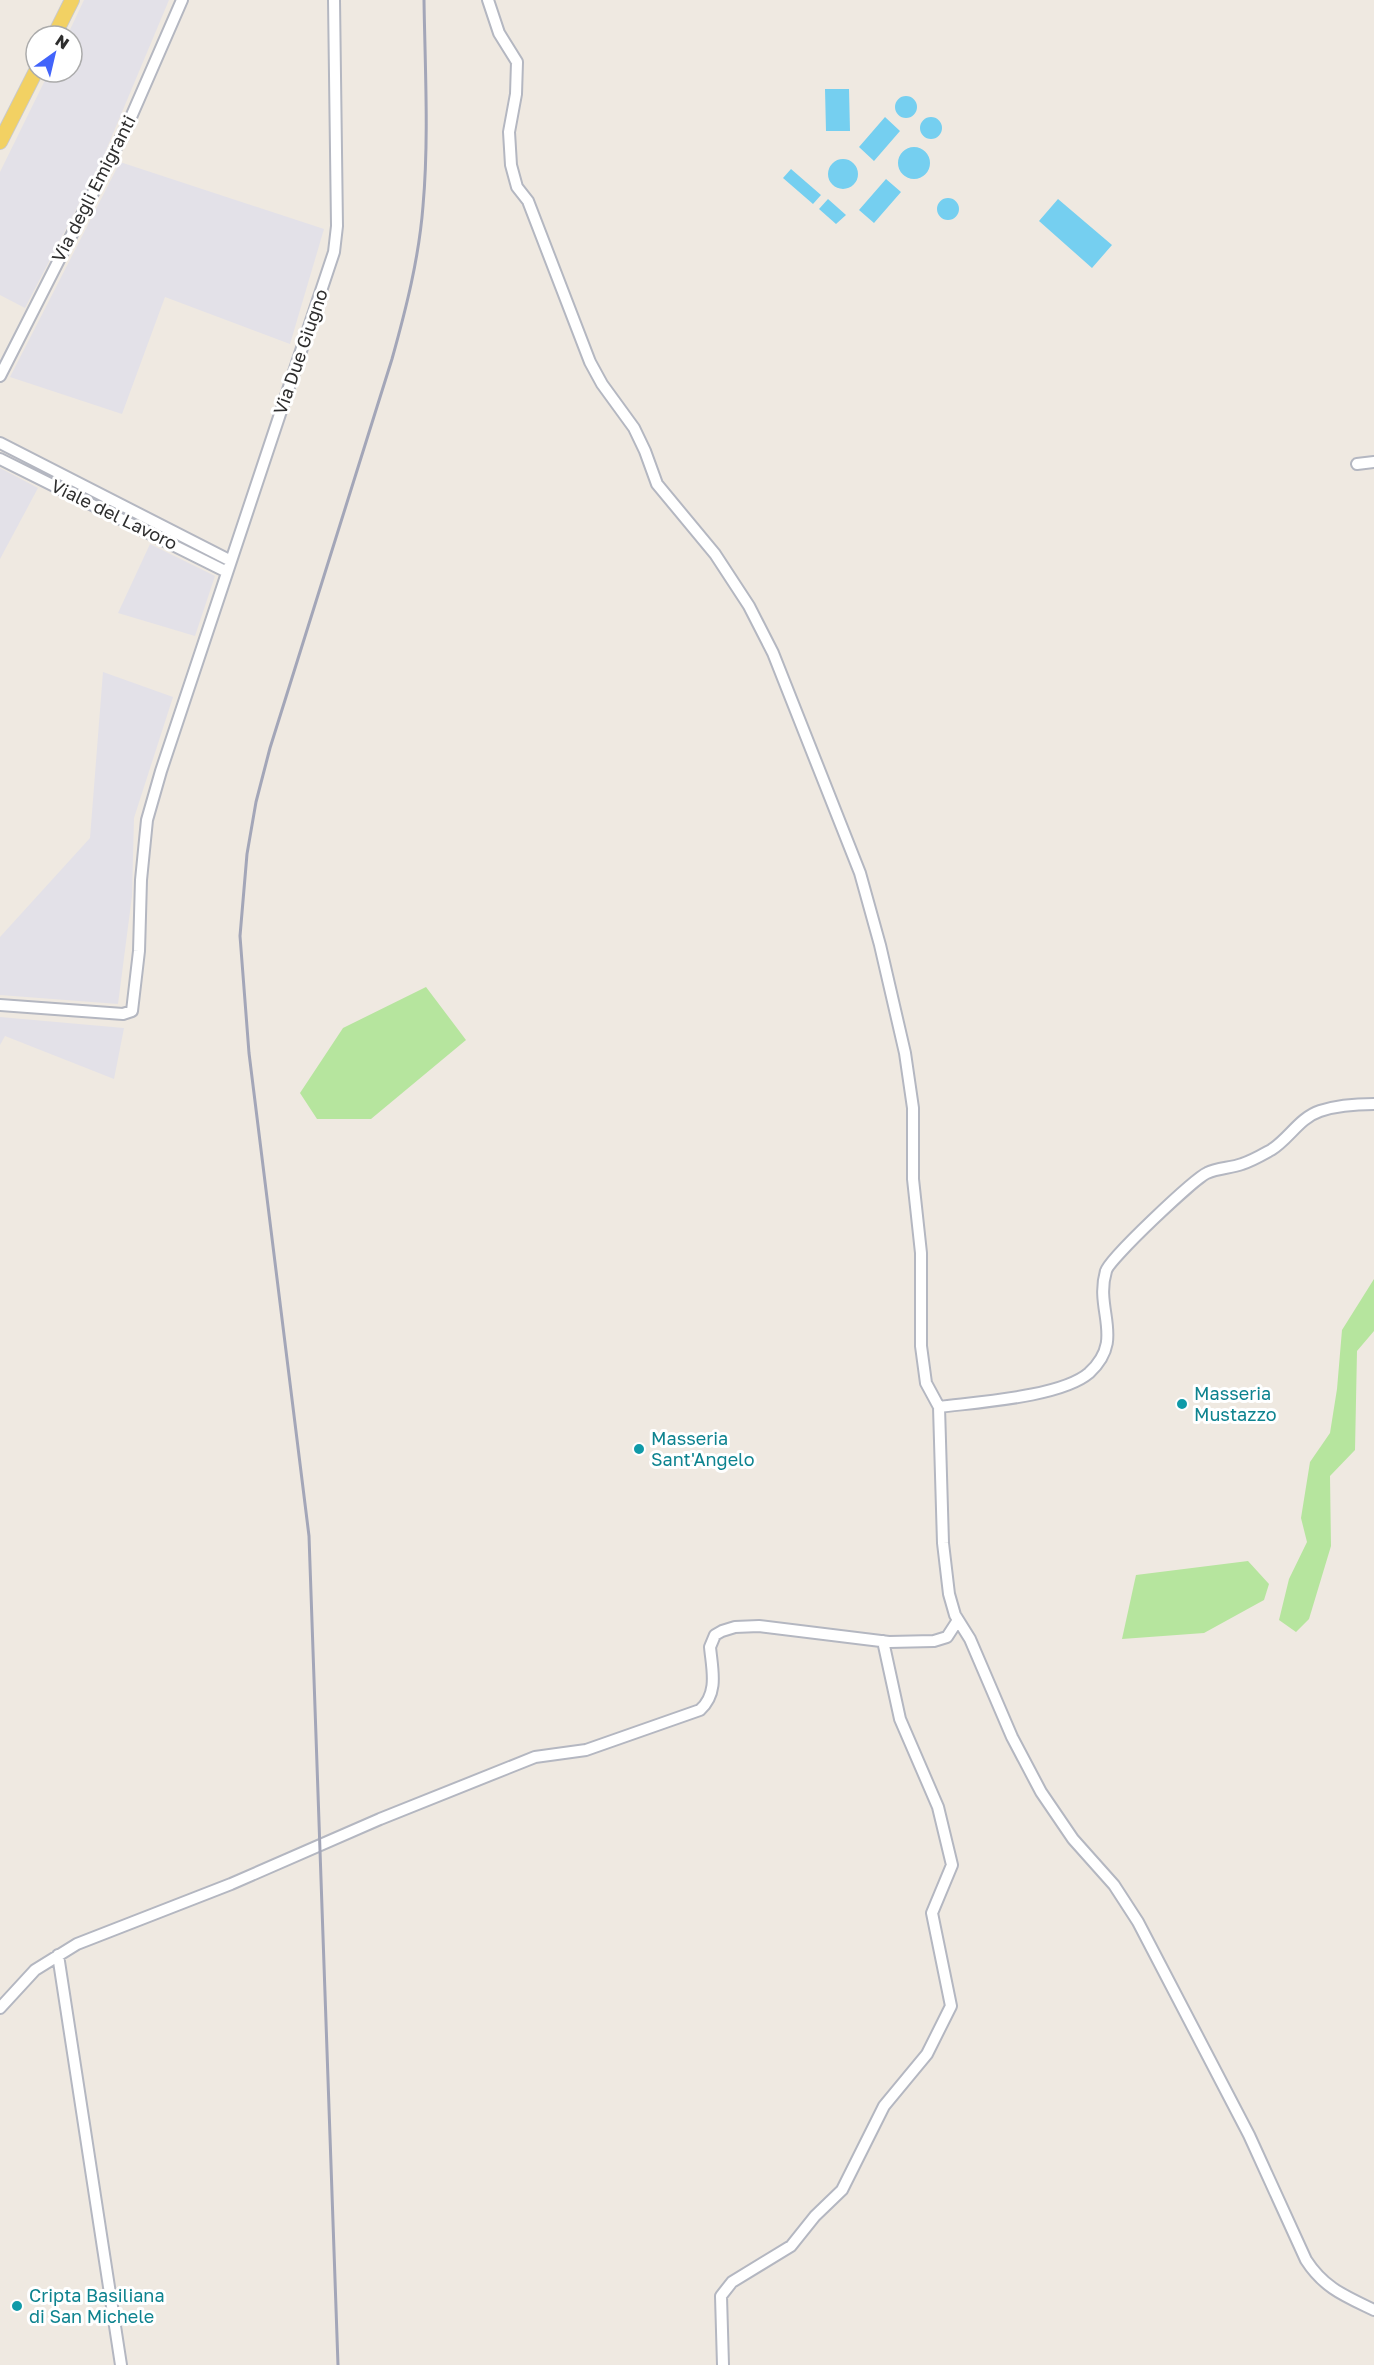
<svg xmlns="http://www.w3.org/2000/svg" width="1374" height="2365" font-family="'Golos Text',sans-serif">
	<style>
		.industrial { fill: #e3e1e8 }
		.green { fill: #b6e59e }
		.water { fill: #75cff0 }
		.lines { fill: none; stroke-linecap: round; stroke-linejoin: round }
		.minor-casing { stroke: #b4b7c1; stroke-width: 14 }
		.major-casing { stroke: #c9c9c9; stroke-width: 16 }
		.minor { stroke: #fff; stroke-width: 10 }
		.major { stroke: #f2d163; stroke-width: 14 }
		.rail { stroke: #a3a6b8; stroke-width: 3 }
		.culture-dot { fill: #0f9aa8; stroke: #fff; stroke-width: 2 }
		.labels { text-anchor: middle; stroke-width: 6; stroke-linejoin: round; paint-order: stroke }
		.street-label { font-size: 18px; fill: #2e2e2e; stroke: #fff }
		.culture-label { font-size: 18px; fill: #0d838f; stroke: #fff; text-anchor: start }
	</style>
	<rect width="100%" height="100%" fill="#efe9e1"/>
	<path class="industrial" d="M84,0h85l-65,155 -79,153 -25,-13v-123l49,-100h23v-36h-5z
		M120,162l204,67 -34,115 -125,-47 -43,117 -112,-37z
		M0,468l38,20 -38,71z
		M150,544l65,32 -20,60 -77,-23z
		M103,672l70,25 -39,121 -2,78 -14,108 -118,-9v-58l90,-99z
		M0,1017l124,11 -10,51 -109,-43 -5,9z"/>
	<path class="green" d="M426,987l40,53 -95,79h-54l-17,-26 43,-65z
		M1374,1279v52l-17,20 -2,99 -25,26 1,70 -22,73 -13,13 -17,-12 10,-41 18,-37 -6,-24 9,-56 20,-29 7,-44 5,-59z
		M1248,1561l21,23 -5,16 -60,33 -82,6 14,-64z"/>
	<path class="water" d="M825,89h24l1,42h-24z
		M895 107a11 11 0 1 1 22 0a11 11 0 1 1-22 0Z
		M920 128a11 11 0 1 1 22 0a11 11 0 1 1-22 0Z
		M885,117l15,14 -26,30 -15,-14z
		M898 163a16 16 0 1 1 32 0a16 16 0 1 1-32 0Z
		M828 174a15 15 0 1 1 30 0a15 15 0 1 1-30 0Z
		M791,169l30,26 -8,9 -30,-26z
		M886,179l15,13 -27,31 -15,-13z
		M937 209a11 11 0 1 1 22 0a11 11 0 1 1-22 0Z
		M828,199l18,16 -10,9 -17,-15z
		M1058,199l54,46 -20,23 -53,-47z"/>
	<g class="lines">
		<g class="minor-casing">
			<path id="minor" d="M488,0l11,33 18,29 -1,32 -7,38 2,33 6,22 11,14 62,161 12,22 32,44 11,23 12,33 58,70 34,52 24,47 87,220 20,72 25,108 8,55v71l8,74v93l5,37 13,24 4,136 6,51 6,21 15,24 42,98 29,55 32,47 41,46 24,37 111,213 57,125c18,28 39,36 68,50
				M0,376l128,-252 54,-124
				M0,443l231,118
				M0,459l227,113
				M1357,464l17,-2
				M0,1005l123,9 9,-3 7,-60 2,-71 6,-60 14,-49 173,-519 3,-26 -3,-226
				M939,1407c38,-5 122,-10 150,-34 37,-34 5,-62 17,-102 3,-12 88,-92 101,-98 10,-5 24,-5 35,-9 10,-3 20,-9 29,-14 18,-11 28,-32 49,-39 18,-6 35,-7 54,-7
				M58,1955l63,410
				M0,2008l35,-38 42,-26 154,-60 149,-65 155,-62 51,-7 114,-40c19,-17 12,-41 10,-63l5,-12 7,-4 13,-4 24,-1 130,16 45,-1 13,-4 11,-17
				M723,2365l-2,-69 11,-14 59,-36 24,-30 27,-26 42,-84 43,-52 24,-48 -19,-93 20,-48 -14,-58 -38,-88 -17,-78"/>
		</g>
		<g class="major-casing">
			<path id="major" d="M54,36l18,-36
				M0,142l36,-71"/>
		</g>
		<use href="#minor" class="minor"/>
		<use href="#major" class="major"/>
		<path class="rail" d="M338,2365l-29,-829 -60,-483 -9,-117 7,-82 9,-52 14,-54 122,-389c14,-50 27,-101 31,-153 6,-68 2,-138 1,-206"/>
	</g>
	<g class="culture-dot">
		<circle cx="1182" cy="1404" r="6"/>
		<circle cx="639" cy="1449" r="6"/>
		<circle cx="17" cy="2306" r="6"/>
	</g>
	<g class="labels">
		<g class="street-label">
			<text transform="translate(94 189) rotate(-63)" y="6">Via degli Emigranti</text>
			<text transform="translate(301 352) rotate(-71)" y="6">Via Due Giugno</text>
			<text transform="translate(114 515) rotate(26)" y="6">Viale del Lavoro</text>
		</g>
		<g class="culture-label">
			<text x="1194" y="1400">Masseria<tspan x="1194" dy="21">Mustazzo</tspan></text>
			<text x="651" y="1445">Masseria<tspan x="651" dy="21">Sant'Angelo</tspan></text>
			<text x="29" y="2302">Cripta Basiliana<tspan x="29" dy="21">di San Michele</tspan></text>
		</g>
	</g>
	<g transform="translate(54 54) rotate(34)"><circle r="28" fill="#ffffff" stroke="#ababab" stroke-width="1.5"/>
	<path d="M0-4.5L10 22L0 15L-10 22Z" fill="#4264fb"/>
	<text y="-9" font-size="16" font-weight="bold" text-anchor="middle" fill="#2e2e2e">N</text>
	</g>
</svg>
